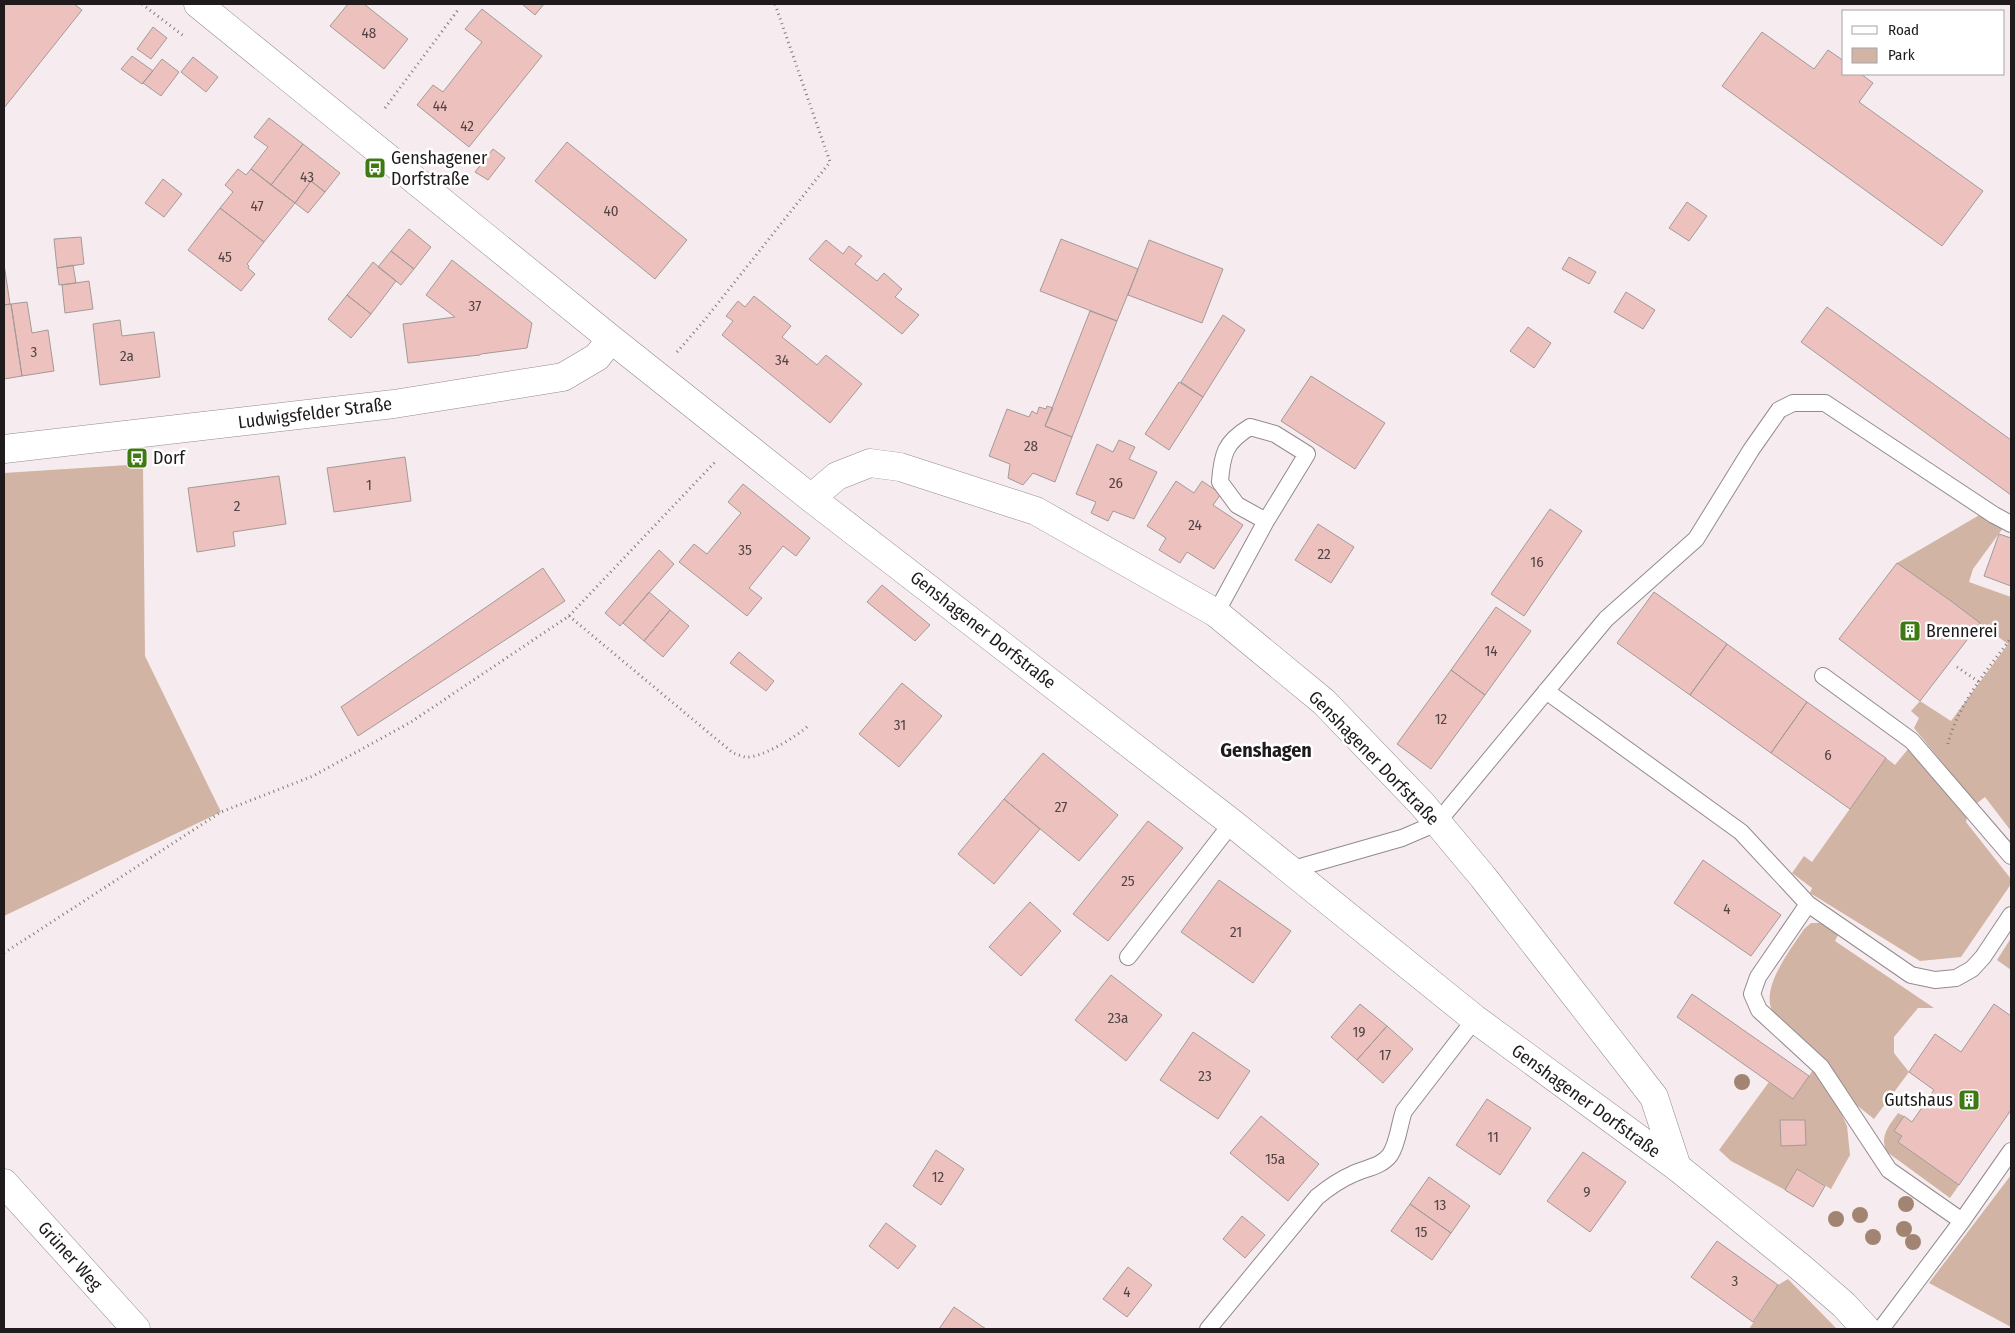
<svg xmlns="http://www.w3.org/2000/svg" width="2015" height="1333" font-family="'Fira Sans Condensed',sans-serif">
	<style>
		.green { fill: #d1b4a4 }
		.building { fill: #edc1bd; stroke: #a39a99 }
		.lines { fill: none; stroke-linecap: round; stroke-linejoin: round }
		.lane-casing { stroke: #938a8d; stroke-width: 18 }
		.street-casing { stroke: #938a8d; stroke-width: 29 }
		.secondary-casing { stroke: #938a8d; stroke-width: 29 }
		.path { stroke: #807a7c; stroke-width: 3; stroke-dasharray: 1 4; stroke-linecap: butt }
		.lane { stroke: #fff; stroke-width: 16 }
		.street { stroke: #fff; stroke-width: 28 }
		.secondary { stroke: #fff; stroke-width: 28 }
		.tree { fill: #a28473 }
		.labels { text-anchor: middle; stroke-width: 5; stroke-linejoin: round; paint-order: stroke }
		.number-label { font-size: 15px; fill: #524445 }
		.poi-label { font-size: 18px; fill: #1f1b1d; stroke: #fff; text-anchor: start }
		.street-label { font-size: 18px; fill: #1f1b1d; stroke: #fff }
		.quarter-label { font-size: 20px; font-weight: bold; fill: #1f1b1d; stroke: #fff }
	</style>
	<rect width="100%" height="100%" fill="#f6ecef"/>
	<path class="green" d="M143,464l2,192 76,156 -217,104v-443z
		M1983,513l20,15 -30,41 -4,13 42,15v234l-26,-34 -9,7 -62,-76 5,-10 -8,-7 9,-10 31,20 57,-77 -111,-81z
		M1908,749l59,68 -1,5 45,57v5l-50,73 -41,4 -110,-68 2,-5 -20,-15 12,-17 8,6 74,-104 9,7z
		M1811,923h9l18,12 -3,6 99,67h-16l-24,29v16l15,19 -35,47 -20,-16 -74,-81c-3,-5 -7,-9 -9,-14 -8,-24 20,-59 33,-79z
		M2011,938v32l-14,-10z
		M1813,1070l23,32 11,24 3,29 -19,34 -34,-20 -12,21 -54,-29 -12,-11 50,-68 24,17z
		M1898,1113l6,3 -10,15 8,5 -4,6 61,43 -9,13 -63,-46c-8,-16 2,-26 11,-39z
		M2011,1175v152l-82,-44z
		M1788,1279l46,47 3,3h-88l29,-44z"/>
	<path class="building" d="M6,4h68l8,6 -78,98v-102z
		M348,4h16l44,35 -24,30 -54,-43z
		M522,4h22l-9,11z
		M482,9l60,47 -73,91 -52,-42 16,-20 10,7 39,-50 -17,-13z
		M153,27l14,11 -16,21 -14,-10z
		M1762,32l52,37 14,-19 16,11v13h17l12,9 -14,19 124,89 -41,55 -220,-160z
		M132,56l21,15 -11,13 -21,-15z
		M193,57l25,20 -12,15 -25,-20z
		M162,59l17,13 -18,24 -18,-13z
		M269,118l34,26 -32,41 -20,-16 17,-22 -14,-10z
		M567,142l120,98 -32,39 -120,-98z
		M303,144l37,29 -15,19 -14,-11 -16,22 -24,-18z
		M493,149l12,9 -17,22 -13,-8z
		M238,169l8,6 5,-6 44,34 -31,39 -44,-34 13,-16 -8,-7z
		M163,179l19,15 -18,23 -19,-14z
		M311,181l14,11 -17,21 -13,-10z
		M1687,202l20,14 -18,25 -20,-13z
		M220,208l44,34 -17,22 2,2 -1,2 7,6 -14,17 -53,-41z
		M409,229l22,18 -17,22 -23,-18z
		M81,237l3,27 -27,4 -3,-29z
		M1061,239l77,30 -21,52 -77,-30z
		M826,240l17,14 6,-8 13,10 -7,8 22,17 7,-8 18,16 -7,8 24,18 -17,19 -93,-75z
		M1149,240l74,29 -21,54 -74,-28z
		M391,251l23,18 -13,16 -23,-18z
		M1569,257l27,15 -7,12 -27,-15z
		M452,260l80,63 -5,25 -46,6 -1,1 -72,8 -5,-39 52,-7 -29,-22z
		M373,262l23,19 -25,33 -24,-19z
		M4,264l6,40 -6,1z
		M73,265l3,18 -17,2 -2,-17z
		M89,281l4,28 -28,4 -3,-28z
		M1626,292l29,18 -12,19 -29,-17z
		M347,295l24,19 -20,24 -23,-19z
		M754,296l37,30 -9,11 35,28 9,-10 36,29 -32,39 -108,-88 11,-14 -7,-5 12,-15 7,6z
		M27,302l5,31 16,-3 6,41 -32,5 -11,-72z
		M11,304l11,72 -18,3v-74z
		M1827,307l184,133v55l-210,-153z
		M1090,311l27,10 -45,116 -27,-11z
		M1223,315l22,15 -42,67 -22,-15z
		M120,320l2,16 32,-4 6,45 -60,8 -7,-61z
		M1528,327l23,16 -17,25 -24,-17z
		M1311,376l74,47 -30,46 -74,-48z
		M1179,382l24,15 -34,53 -24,-16z
		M1047,406l6,2 -8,18 27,11 -17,45 -22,-9 -10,12 -15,-7 2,-14 -21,-8 18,-47 22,8 3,-6 5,3 2,-7 7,2z
		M1119,440l16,7 -6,12 28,13 -23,47 -21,-8 -5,10 -17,-8 5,-11 -20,-8 21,-50 16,8z
		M405,457l6,44 -77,11 -7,-44z
		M279,476l7,48 -53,8 2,14 -38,6 -9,-64z
		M1176,481l18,12 8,-12 19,13 -8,11 30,20 -29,44 -27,-17 -7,11 -21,-13 7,-12 -19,-12z
		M743,484l67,54 -14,18 -13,-10 -34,42 13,10 -15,18 -68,-54 15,-18 13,10 34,-41 -13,-11z
		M1550,509l32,22 -58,85 -33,-22z
		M1318,524l36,23 -23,36 -36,-23z
		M1999,534l12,4v48l-27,-10z
		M659,550l15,14 -54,62 -15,-13z
		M1897,563l54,38 29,22 -60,78 -81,-62z
		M543,568l22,33 -207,135 -17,-29z
		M882,585l48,40 -15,16 -48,-39z
		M649,592l21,18 -26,31 -21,-18z
		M1654,592l73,52 -37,51 -73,-52z
		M1496,607l35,24 -46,64 -34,-25z
		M670,610l19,16 -26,31 -19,-16z
		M1727,644l80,58 -36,51 -81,-58z
		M739,652l35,29 -8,10 -36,-28z
		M1451,670l34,25 -54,74 -34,-25z
		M902,683l40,33 -43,51 -40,-33z
		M1807,702l79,56 -36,51 -79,-56z
		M1043,753l75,62 -39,46 -75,-62z
		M1004,799l36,30 -46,55 -36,-30z
		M1148,821l35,27 -75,93 -35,-27z
		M1703,860l78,55 -30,41 -77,-53z
		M1219,880l72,51 -38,52 -72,-51z
		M1030,902l31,29 -40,45 -32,-29z
		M1111,975l51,40 -36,46 -51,-41z
		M1692,994l117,82 -16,23 -116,-82z
		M1360,1004l27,22 -30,34 -26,-23z
		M1994,1004l17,12v94l-52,75 -61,-43 4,-6 -8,-5 10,-15 8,6 22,-32 -25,-18 26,-38 26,18z
		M1387,1026l26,23 -30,34 -26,-23z
		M1193,1032l57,39 -32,48 -58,-39z
		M1487,1099l44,29 -31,47 -44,-30z
		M1261,1116l58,48 -31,37 -58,-48z
		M1780,1120h25l1,25 -25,1z
		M936,1150l28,19 -23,36 -28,-19z
		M1583,1152l43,30 -36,50 -43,-31z
		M1797,1169l28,17 -12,21 -28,-17z
		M1429,1177l41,29 -19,27 -41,-29z
		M1410,1204l41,29 -19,27 -41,-29z
		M1242,1216l23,19 -20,23 -22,-19z
		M886,1223l30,23 -18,23 -29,-23z
		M1717,1241l61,44 -25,37 -62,-45z
		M1128,1267l24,18 -25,32 -24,-18z
		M954,1307l32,22h-47z"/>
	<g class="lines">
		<g class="lane-casing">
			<path id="lane" d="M1216,613l50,-92 41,-67 -32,-20 -25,-7c-25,15 -28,27 -30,55l17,23 29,16
				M1823,676l89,65 99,115
				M1546,691l195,141 67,72
				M1290,870l112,-32 35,-15 169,-204 90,-80 55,-89 28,-40 14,-7h32l169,112 17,9
				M1128,957l104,-134
				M1962,1221l-73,-51 -68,-103 -62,-57 -7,-16 6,-17 50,-73 103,71 24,5 21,-2 16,-9 11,-12 28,-42
				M1208,1329l109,-132c11,-9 22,-17 36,-23 12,-6 28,-7 37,-19 8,-12 9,-30 14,-44l71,-92
				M1881,1329l81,-108 49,-70"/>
		</g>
		<g class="street-casing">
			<path id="street" d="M811,498l26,-22 33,-13 30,4 136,44 180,102 108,89 98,102 61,73 171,220 23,70
				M4,1183l132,146"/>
		</g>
		<g class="secondary-casing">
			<path id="secondary" d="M198,4l413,335 200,159 421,325 243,196 202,148 122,99 45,39 22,24
				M4,449l390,-45 169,-27 34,-20 14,-18"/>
		</g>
		<path class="path" d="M142,4l43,33
			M385,108l73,-98
			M677,352l26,-30 127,-160 -55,-158
			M569,616l164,137c4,1 8,3 12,4 15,2 53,-21 64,-32
			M1957,667l22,15
			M1948,744c10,-40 39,-74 63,-106
			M4,953l217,-141 92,-36 98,-54 158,-106 146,-154"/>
		<use href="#lane" class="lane"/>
		<use href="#street" class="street"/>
		<use href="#secondary" class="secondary"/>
	</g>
	<g class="tree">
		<circle cx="1742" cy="1082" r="8"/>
		<circle cx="1906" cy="1204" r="8"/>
		<circle cx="1860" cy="1215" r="8"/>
		<circle cx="1836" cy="1219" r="8"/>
		<circle cx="1904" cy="1229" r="8"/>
		<circle cx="1873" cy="1237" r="8"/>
		<circle cx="1913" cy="1242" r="8"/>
	</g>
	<defs>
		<g id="bus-square" transform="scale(1.125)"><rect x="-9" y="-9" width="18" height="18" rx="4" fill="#3e7913" stroke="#fff"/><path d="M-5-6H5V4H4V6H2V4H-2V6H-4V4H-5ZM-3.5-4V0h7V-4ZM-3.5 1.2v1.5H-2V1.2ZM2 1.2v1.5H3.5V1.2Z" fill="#fff"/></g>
		<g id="building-square" transform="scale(1.125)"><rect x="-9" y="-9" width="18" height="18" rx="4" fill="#3e7913" stroke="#fff"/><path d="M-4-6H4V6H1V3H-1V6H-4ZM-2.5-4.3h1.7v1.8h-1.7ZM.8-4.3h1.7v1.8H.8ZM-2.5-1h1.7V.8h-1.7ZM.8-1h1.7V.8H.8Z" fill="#fff"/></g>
	</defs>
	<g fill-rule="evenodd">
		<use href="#bus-square" x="375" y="168"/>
		<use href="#bus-square" x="137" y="458"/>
		<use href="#building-square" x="1910" y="631"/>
		<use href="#building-square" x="1969" y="1100"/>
	</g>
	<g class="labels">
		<g class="number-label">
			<text x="369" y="38">48</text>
			<text x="440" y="111">44</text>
			<text x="467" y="131">42</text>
			<text x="307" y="182">43</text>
			<text x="257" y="211">47</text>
			<text x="611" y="216">40</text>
			<text x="225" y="262">45</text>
			<text x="475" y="311">37</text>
			<text x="34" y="357">3</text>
			<text x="127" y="361">2a</text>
			<text x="782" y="365">34</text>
			<text x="1031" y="451">28</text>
			<text x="1116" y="488">26</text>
			<text x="369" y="490">1</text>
			<text x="237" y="511">2</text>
			<text x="1195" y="530">24</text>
			<text x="745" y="555">35</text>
			<text x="1324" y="559">22</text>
			<text x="1537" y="567">16</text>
			<text x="1491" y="656">14</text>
			<text x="1441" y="724">12</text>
			<text x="900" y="730">31</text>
			<text x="1828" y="760">6</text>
			<text x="1061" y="812">27</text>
			<text x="1128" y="886">25</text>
			<text x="1727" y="914">4</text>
			<text x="1236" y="937">21</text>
			<text x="1118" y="1023">23a</text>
			<text x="1359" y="1037">19</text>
			<text x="1385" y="1060">17</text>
			<text x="1205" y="1081">23</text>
			<text x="1493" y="1142">11</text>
			<text x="1275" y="1164">15a</text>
			<text x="938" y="1182">12</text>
			<text x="1587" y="1197">9</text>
			<text x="1440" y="1210">13</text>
			<text x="1421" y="1237">15</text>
			<text x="1735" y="1286">3</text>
			<text x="1127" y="1297">4</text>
		</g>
		<g class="poi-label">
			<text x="391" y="164">Genshagener<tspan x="391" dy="21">Dorfstraße</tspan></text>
			<text x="153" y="464">Dorf</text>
			<text x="1926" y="637">Brennerei</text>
			<text x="1953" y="1106" text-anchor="end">Gutshaus</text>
		</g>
		<g class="street-label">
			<text transform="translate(315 413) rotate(-7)" y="6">Ludwigsfelder Straße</text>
			<text transform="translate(983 630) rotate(38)" y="6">Genshagener Dorfstraße</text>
			<text transform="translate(1374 758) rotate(46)" y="6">Genshagener Dorfstraße</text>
			<text transform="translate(1586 1101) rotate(36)" y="6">Genshagener Dorfstraße</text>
			<text transform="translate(70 1256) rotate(48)" y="6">Grüner Weg</text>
		</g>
		<g class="quarter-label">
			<text x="1266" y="757">Genshagen</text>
		</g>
	</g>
	<rect width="2015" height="1333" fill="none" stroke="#1f1b1d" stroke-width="10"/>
	<rect x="1842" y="10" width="162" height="65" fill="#ffffff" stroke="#a5a4a5"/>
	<rect x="1852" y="26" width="25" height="8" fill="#ffffff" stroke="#a5a4a5"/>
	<text x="1888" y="35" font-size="15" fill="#1f1b1d">Road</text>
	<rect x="1852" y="48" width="25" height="15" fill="#d1b4a4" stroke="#a5a4a5"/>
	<text x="1888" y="60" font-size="15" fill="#1f1b1d">Park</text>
</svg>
